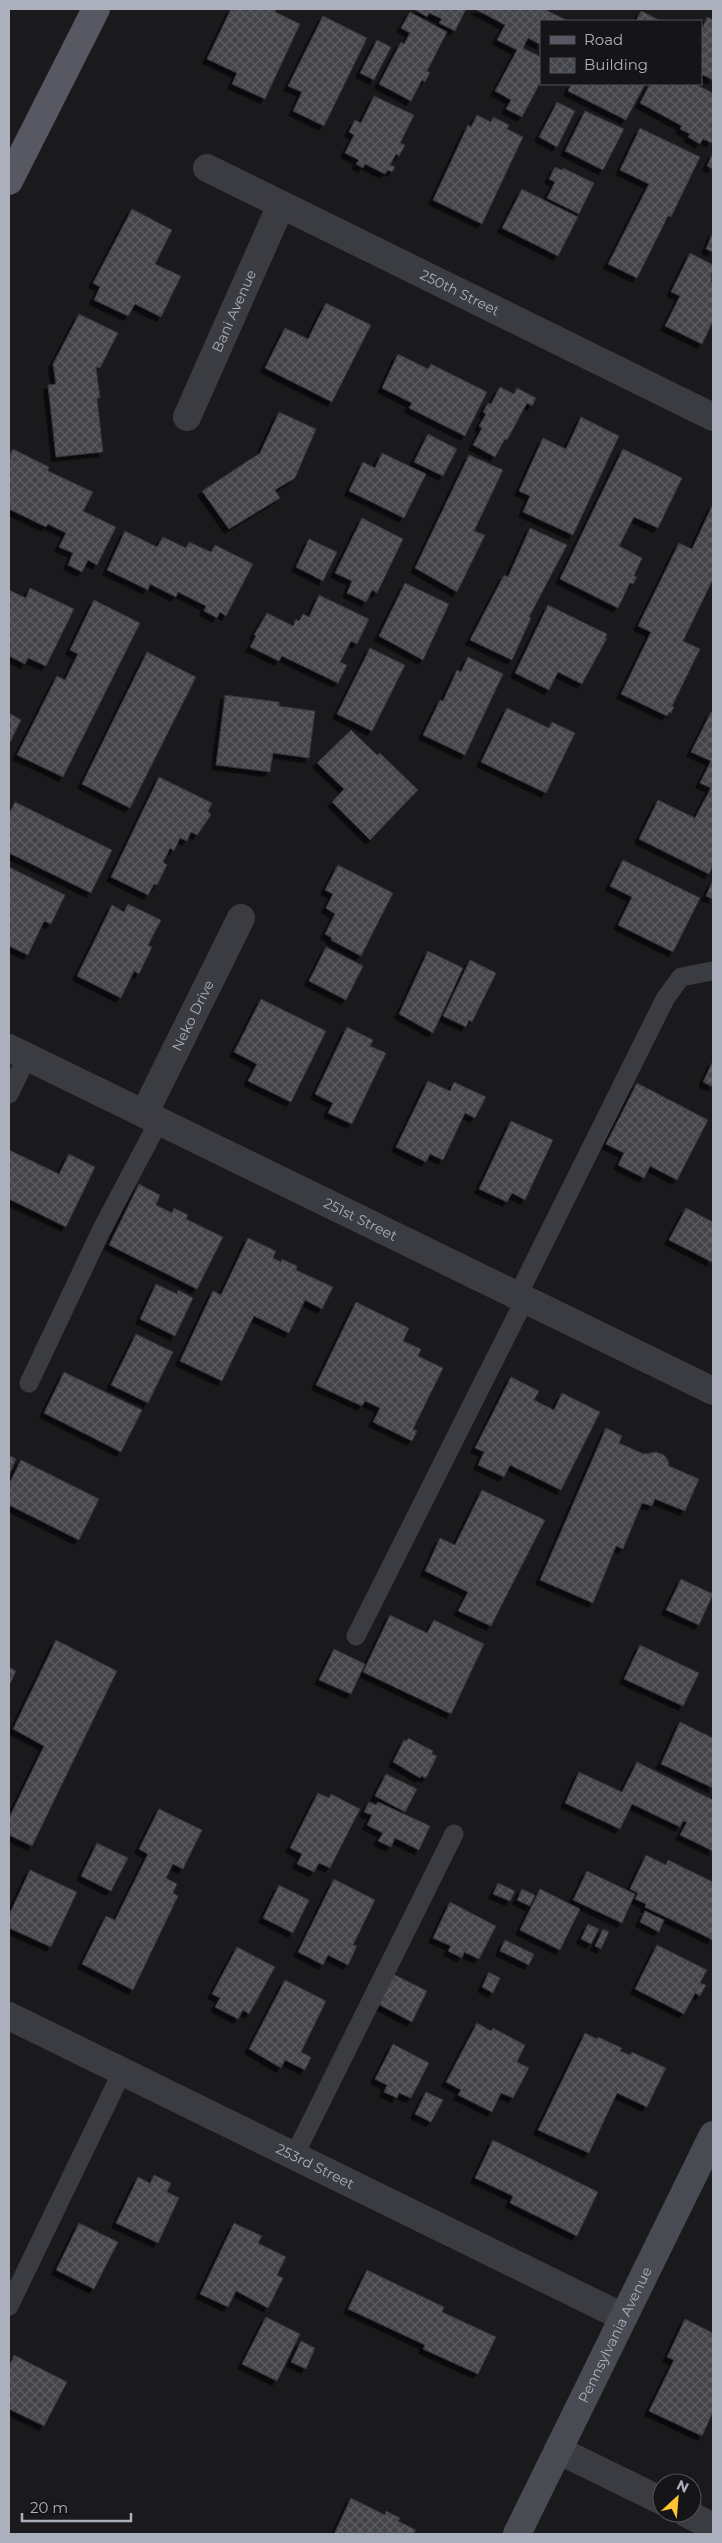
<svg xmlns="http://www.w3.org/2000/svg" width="722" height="2543" font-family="Montserrat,sans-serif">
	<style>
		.building { fill: url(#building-cross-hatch); stroke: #343439; filter: url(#shadow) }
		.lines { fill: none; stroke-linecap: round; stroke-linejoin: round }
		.lane { stroke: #3b3c42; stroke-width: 19 }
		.street { stroke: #3b3c42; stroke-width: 28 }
		.secondary { stroke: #494b53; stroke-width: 28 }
		.primary { stroke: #575862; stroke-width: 28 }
		.labels { text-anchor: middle; stroke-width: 4; stroke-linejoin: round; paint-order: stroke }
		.street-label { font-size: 14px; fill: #acb0bd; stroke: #151518 }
	</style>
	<defs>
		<pattern id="building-cross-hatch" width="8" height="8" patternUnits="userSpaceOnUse" patternTransform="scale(1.25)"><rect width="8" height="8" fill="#44454a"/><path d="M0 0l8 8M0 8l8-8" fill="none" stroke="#5c5d62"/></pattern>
		<filter id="shadow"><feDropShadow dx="-4.5" dy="4.5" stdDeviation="0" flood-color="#0009"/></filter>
	</defs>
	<rect width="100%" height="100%" fill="#1a1a1d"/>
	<path class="building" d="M231,9h45l-1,3 25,12 -35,75 -33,-15 5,-11 -30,-14z
		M414,9h52l-11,22 -16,-8 3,-4 -13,-6 -2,4z
		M475,9h69l24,12h-27v24l-13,-7 -5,10 18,9v24l-19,36 -16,-8 5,-9 -16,-9 22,-41 -20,-10 8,-15z
		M641,11l20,10h-25z
		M410,12l37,20 -20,39 3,2 -5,9 -3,-2 -11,21 -32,-17 22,-42 3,2 6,-11 -9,-5z
		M323,16l44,22 -43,88 -31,-15 9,-19 -14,-6z
		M707,17l6,3v60l-12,-6v-48l2,1z
		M377,40l14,7 -17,33 -14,-7z
		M571,84h74l-19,36 -58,-29z
		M650,84h45l18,9 -1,50 -9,-4 -3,5 -12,-7 2,-3 -10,-5 2,-3 -42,-23z
		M374,96l40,19 -14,28 5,2 -6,11 -3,-2 -6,11 5,2 -3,5 -4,-2 -3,4 -20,-10 -2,4 -7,-4 3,-4 -14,-7 9,-18 -5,-3 6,-12 6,3z
		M557,102l18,9 -18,36 -18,-10z
		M585,111l39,18 -21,41 -38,-19z
		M477,115l14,7 2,-5 16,8 -2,4 16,8 -41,87 -49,-24 35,-75 3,2z
		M640,128l60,29 -29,60 -3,-1 -31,62 -29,-14 41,-80 -29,-14z
		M713,153v16l-6,-3z
		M555,167l7,3 1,-2 31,15 -15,31 -32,-16 8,-16 -6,-3z
		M522,189l56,28 -20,39 -56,-28z
		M132,209l40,21 -17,34 26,12 -20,41 -26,-13 -7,12 -34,-16 6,-13 -7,-4z
		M713,232v20l-7,-3z
		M690,253l23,12 -2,17 2,1v38l-11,23 -37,-18 15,-30 -9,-4z
		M326,303l45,22 -39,77 -67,-34 20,-40 23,11z
		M79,314l39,19 -18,35 -4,-1 4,31h-3l6,54 -47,5 -8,-72 8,-1 -3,-20z
		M398,354l30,15 3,-5 56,28 -22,44 -56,-28 3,-5 -30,-15z
		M500,387l14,7 3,-6 19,10 -4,8 -5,-3 -20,37 -2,-1 -10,18 -22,-12 9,-17 -3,-2 7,-12 -3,-2 5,-9 3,1z
		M279,412l37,17 -21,49 -20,12 5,8 -51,31 -27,-38 58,-38z
		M581,417l38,19 -46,99 -50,-23 7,-16 -11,-5 24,-53 23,11z
		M428,434l29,15 -14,27 -29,-14z
		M13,449l36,18 -1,4 45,21 -10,19 33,16 -19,38 -9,-5 -6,12 -14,-7 5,-12 -14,-6 7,-14 -18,-9 -2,3 -37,-18v-47l2,-4 -2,-1z
		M623,449l59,29 -24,50 -24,-11 -15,29 23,12 -8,18 3,1 -4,7 -3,-1 -12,25 -58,-29z
		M382,453l44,21 -22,44 -55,-27 14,-29 12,6z
		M469,455l34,15 -29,61 11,4 -28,57 -42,-24z
		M713,504v75l-30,62 17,8 -28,57 2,1 -3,6 -2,-1 -2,4 -46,-22 30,-62 -13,-6 41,-83 13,6z
		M362,518l41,21 -26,54 -5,-3 -6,12 -19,-9 5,-12 -17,-8z
		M530,528l37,17 -38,72 2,1 -19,42 -42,-20 34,-65 4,2z
		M125,531l32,16 6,-10 23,11 3,-6 22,10 4,-7 38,19 -27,52 -6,-4 -3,6 -13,-7 2,-5 -28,-14 -2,5 -26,-13 -2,6 -41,-20z
		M309,539l28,13 -14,29 -27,-14z
		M405,583l44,21 -26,56 -44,-24z
		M30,588l44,21 -28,57 -18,-8 -3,6 -16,-8v-66l17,8z
		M319,595l50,24 -12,25 -6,-3 -11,21 7,3 -9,18 -56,-27 -3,5 -29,-14 6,-11 -2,-1 13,-22 26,13 3,-7 3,2 4,-7 6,3z
		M94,600l46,23 -77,154 -46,-22 40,-79 8,4 13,-26 -8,-4z
		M548,605l59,29 -2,4h2l-25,46 -24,-12 -9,18 -34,-17z
		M370,648l35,17 -33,66 -35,-17z
		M147,652l49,25 -66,131 -48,-24z
		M468,657l35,17 -38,81 -42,-20 17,-35 3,1 14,-31 4,2z
		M225,695l54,7v4l36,5 -6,47 -36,-5 -3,19 -54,-7z
		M507,708l42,20 3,-6 23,11 -29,60 -65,-31z
		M711,712l2,1v152l-4,9 -70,-35 19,-39 37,18 16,-30 -11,-5 11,-22 -20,-9z
		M9,713l12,7 -12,24z
		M351,730l26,25 3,-2 38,37 -48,50 -38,-38 12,-13 -27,-26z
		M159,777l53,26 -4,8 3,4 -14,20 -6,-3 -4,9 -7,-3 -6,13 -4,-3 -7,14 4,3 -10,20 -3,-1 -6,11 -37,-18z
		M15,802l97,48 -21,43 -82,-40v-39z
		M623,860l77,38 -27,54 -55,-27 14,-28 -22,-11z
		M338,865l55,28 -32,63 -30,-16 1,-2 -7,-4 10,-20 -9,-6 7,-14 -8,-4z
		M9,867l56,28 -14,29 -7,-3 -16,34 -19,-9z
		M713,880v19l-7,-3z
		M128,904l33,16 -13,25 4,2 -13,27 -5,-3 -13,27 -44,-22 35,-71 12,7z
		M326,947l37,19 -17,34 -37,-19z
		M428,951l35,17 -30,65 -34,-19z
		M470,960l26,13 -24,49 -3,-2 -3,7 -23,-11z
		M261,999l65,32 -35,71 -43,-21 9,-17 -23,-12z
		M347,1027l26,13 -3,6 16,7 -34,71 -24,-11 5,-10 -18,-9z
		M713,1061v26l-10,-5z
		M428,1081l22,10 4,-9 32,15 -11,21 -10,-5 -22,47 -13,-6 -4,8 -30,-15z
		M637,1083l71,37 -31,60 -27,-14 -6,12 -26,-13 6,-12 -18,-9z
		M511,1121l42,19 -28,60 -13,-7 -5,9 -28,-13z
		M9,1150l50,24 10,-20 26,13 -29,60 -57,-28z
		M139,1184l21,11 -4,10 16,8 2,-5 14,7 -2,4 37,18 -26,52 -88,-44z
		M686,1208l27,14 -1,40 -43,-22z
		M248,1238l28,13 -3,7 8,4 1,-3 15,7 -1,4 37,17 -11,22 -17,-9 -16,33 -35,-17 -32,65 -42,-20 33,-70 8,4z
		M156,1284l21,10 1,-4 15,8 -18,38 -35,-17z
		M356,1302l53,26 -6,13 18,8 -3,7 25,12 -30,61 4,2 -5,10 -39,-19 7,-14 -15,-7 -3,5 -46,-21z
		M136,1334l37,18 -25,51 -37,-18z
		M64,1372l78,38 -21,42 -77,-39z
		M511,1377l28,14 -5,9 20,10 8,-17 38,19 -39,78 -51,-25 -6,12 -26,-12 6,-13 -9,-4z
		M606,1428l16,8 -3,7 25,11 12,-2 8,3 4,5 1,6 30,13 -14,32 -30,-12 -3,7 -10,-3 -19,46 -7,-3 -23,57 -53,-23z
		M9,1455l7,4 -7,16z
		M21,1460l78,39 -20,41 -70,-35v-21z
		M482,1490l63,30 -54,106 -33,-15 10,-19 -43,-21 15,-33 15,7z
		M681,1579l32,15 -14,31 -33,-15z
		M390,1615l37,18 7,-13 50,24 -33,70 -88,-42z
		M56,1640l61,31 -85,175 -23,-11v-17l35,-72 -31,-17z
		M640,1645l59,28 -16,33 -59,-27z
		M334,1649l31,15 -14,30 -32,-14z
		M9,1667l7,4 -7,15z
		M680,1722l33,16v50l-52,-24z
		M408,1738l25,13 -1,3 5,2 -11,22 -5,-2 -1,2 -27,-16 11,-22 3,1z
		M637,1762l76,38v51l-33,-16 7,-13 -4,-1 -3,6 -48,-23 -12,25 -55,-26 14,-31 43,20z
		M386,1774l31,15 -12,23 -30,-16z
		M318,1793l11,5 2,-4 29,15 -30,59 -11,-5 -5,9 -17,-8 5,-10 -12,-6z
		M369,1802l7,3 2,-3 52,24 -11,24 -24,-12 -4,9 -13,-6 5,-8 -16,-8 5,-10 -8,-3z
		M159,1809l43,21 -19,39 -10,-5 -7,14 11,6 -4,9 5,3 -45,94 -51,-26 24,-48 9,4 33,-66 -9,-5z
		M97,1843l31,15 -17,33 -30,-15z
		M646,1855l20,10 2,-5 45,22v58l-68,-33 1,-3 -11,-5 3,-6 -8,-4z
		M30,1870l47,22 -26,55 -42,-19v-13z
		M587,1871l48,23 -13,29 -49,-23z
		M334,1879l41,21 -22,45 4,1 -9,19 -20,-10 -5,10 -25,-13z
		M498,1883l17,8 -5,10 -17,-7z
		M279,1885l30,15 -16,33 -30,-15z
		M522,1889l13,6 -5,11 -13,-6z
		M540,1889l40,20 -20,41 -40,-20z
		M450,1902l46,24 -17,33 -15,-7 -2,6 -14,-7 3,-5 -18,-8z
		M645,1911l19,9 -5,12 -19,-10z
		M588,1924l11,5 -8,15 -10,-5z
		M603,1929l6,3 -8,17 -6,-3z
		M505,1940l29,14 -5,11 -29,-14z
		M657,1945l50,25 -7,13 6,2 -6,11 -5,-3 -11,21 -49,-25z
		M237,1947l38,20 -26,47 -6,-4 -5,9 -23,-12 5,-9 -8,-4z
		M489,1972l11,6 -7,15 -11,-6z
		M393,1974l34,17 -15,31 -34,-18z
		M285,1980l41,21 -25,51 10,5 -6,13 -20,-10 -4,8 -32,-19z
		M477,2023l14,8 2,-3 32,17 -8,17 12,6 -16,30 -12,-5 -9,19 -34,-17 3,-5 -15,-8z
		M585,2033l12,6 1,-2 24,11 -2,3 10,4 2,-3 34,16 -19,39 -30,-14 -28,60 -51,-23z
		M393,2044l36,19 -18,35 -12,-5 -2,5 -13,-6 3,-7 -12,-6z
		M426,2092l17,8 -12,22 -16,-8z
		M493,2140l105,52 -21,44 -67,-33 3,-7 -38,-18z
		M154,2175l17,8 -4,9 12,6 -21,45 -42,-20 22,-46 12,6z
		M79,2223l39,19 -24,47 -38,-19z
		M234,2223l28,13 -4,7 28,14 -9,18 6,3 -15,30 -32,-17 -8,16 -28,-13z
		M367,2270l77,37 -2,5 54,25 -18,37 -55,-25 2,-4 -77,-36z
		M266,2317l34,17 -23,47 -35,-17z
		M685,2319l28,14v79l-11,24 -53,-25 25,-51 -7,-3z
		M301,2341l14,7 -9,21 -15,-7z
		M14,2355l53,27 -23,44 -35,-17v-42z
		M351,2498l34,17 1,-4 14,7 -2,3 18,9 -3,4h-79z"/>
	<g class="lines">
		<path class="lane" d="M9,1094l18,-37
			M518,1295l147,-296 16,-22 31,-6
			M29,1383l73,-154 57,-108
			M356,1636l169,-337
			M294,2156l160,-322
			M9,2306l113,-234"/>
		<g class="street">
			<path id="s1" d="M207,168l506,249"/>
			<path id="s2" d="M187,417l94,-212"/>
			<path id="s3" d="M9,1048l704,343"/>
			<path id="s4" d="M144,1114l97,-196"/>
			<path id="s5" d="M9,2016l614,301"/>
			<path d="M558,2450l104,51"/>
			<path d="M686,2513l27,14"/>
		</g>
		<path class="secondary" id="s6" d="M517,2534l196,-399"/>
		<path class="primary" d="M9,181l87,-172"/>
	</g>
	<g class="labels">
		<g class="street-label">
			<text dy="5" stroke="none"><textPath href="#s1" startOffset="282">250th Street</textPath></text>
			<text dy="5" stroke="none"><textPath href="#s2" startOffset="116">Bani Avenue</textPath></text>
			<text dy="5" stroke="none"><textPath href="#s4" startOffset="110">Neko Drive</textPath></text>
			<text dy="5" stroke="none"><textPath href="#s3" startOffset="391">251st Street</textPath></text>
			<text dy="5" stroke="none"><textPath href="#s5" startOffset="341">253rd Street</textPath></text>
			<text dy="5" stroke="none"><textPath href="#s6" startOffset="222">Pennsylvania Avenue</textPath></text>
		</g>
	</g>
	<rect width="722" height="2543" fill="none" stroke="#acb0bd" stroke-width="20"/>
	<rect x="540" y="20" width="162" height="65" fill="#151518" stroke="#51535a"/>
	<rect x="550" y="36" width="25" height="8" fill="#575862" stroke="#51535a"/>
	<text x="584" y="45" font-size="15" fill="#acb0bd">Road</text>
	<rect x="550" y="58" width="25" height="15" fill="url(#building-cross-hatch)" stroke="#51535a"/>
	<text x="584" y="70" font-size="15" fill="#acb0bd">Building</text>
	<g transform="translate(677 2498) rotate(26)"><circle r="24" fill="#151518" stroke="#51535a"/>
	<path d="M0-4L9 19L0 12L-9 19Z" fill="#ffc430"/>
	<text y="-8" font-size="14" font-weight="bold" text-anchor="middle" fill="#acb0bd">N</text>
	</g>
	<path d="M22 2513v8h109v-8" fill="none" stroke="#acb0bd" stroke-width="2.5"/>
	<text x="30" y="2513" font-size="15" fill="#acb0bd" stroke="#151518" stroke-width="4" paint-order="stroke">20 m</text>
</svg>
